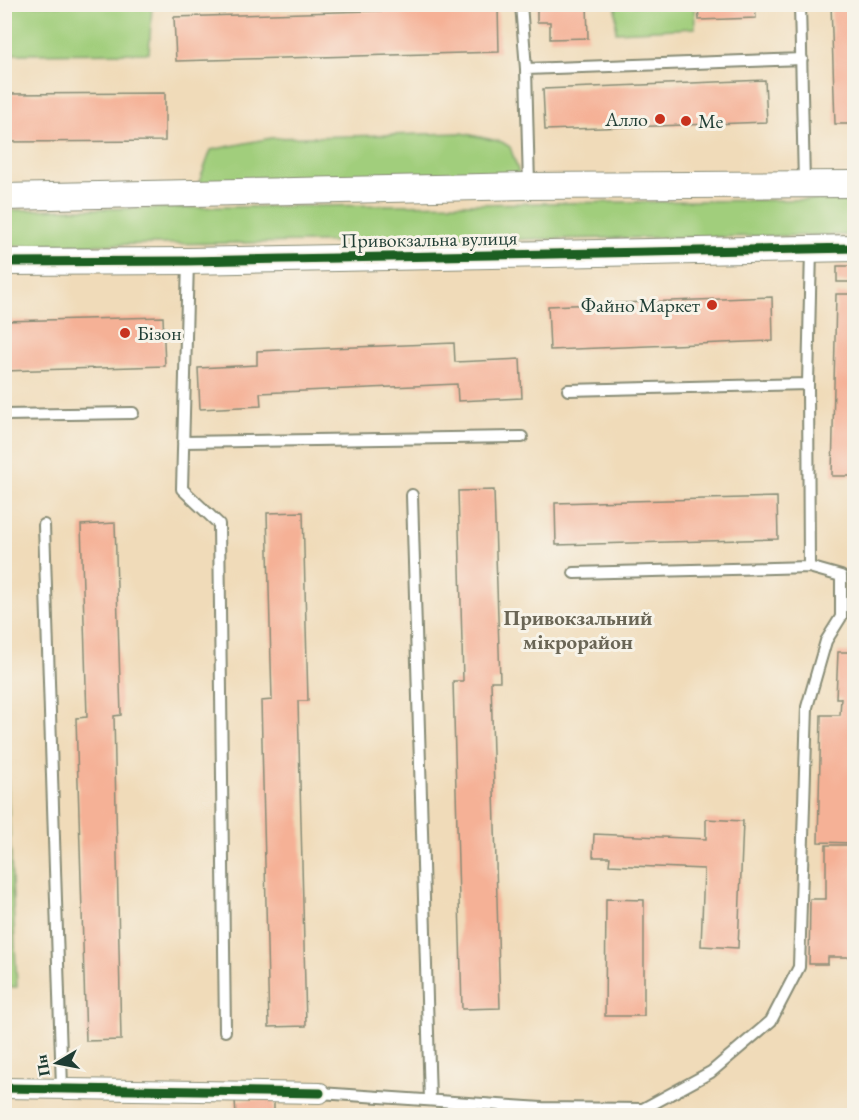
<svg xmlns="http://www.w3.org/2000/svg" width="859" height="1120" font-family="'EB Garamond',serif">
	<style>
		.green { fill: #a1ce7b; stroke: #608658; stroke-width: 1.5 }
		.building { fill: #f5b196 }
		.lines { fill: none; stroke-linecap: round; stroke-linejoin: round }
		.service-casing { stroke: #888c76; stroke-width: 14 }
		.minor-casing { stroke: #888c76; stroke-width: 22 }
		.tertiary-casing { stroke: #888c76; stroke-width: 28 }
		.service { stroke: #fff; stroke-width: 10 }
		.minor { stroke: #fff; stroke-width: 20 }
		.tertiary { stroke: #fff; stroke-width: 26 }
		.cycleway-casing { stroke: #f7f3e8; stroke-width: 13 }
		.cycleway { stroke: #1b5e20; stroke-width: 9 }
		.poi-dot { fill: #c8321e; stroke: #f7f3e8; stroke-width: 2 }
		.labels { text-anchor: middle; stroke-width: 6; stroke-linejoin: round; paint-order: stroke }
		.poi-label { font-size: 20px; fill: #1f3d34; stroke: #f7f3e8; text-anchor: end }
		.street-label { font-size: 20px; fill: #1f3d34; stroke: #f7f3e8 }
		.neighbourhood-label { font-size: 21px; font-weight: bold; fill: #6a6656; stroke: #f7f3e8 }
	</style>
	<rect width="100%" height="100%" fill="#f7f3e8"/>
	<filter id="ink" filterUnits="userSpaceOnUse"><feTurbulence type="fractalNoise" baseFrequency=".0167" numOctaves="2"/><feDisplacementMap in="SourceGraphic" scale="12" xChannelSelector="R" yChannelSelector="G"/><feConvolveMatrix kernelMatrix="1 2 1 2 8 2 1 2 1" color-interpolation-filters="sRGB"/></filter>
	<filter id="wash" filterUnits="userSpaceOnUse"><feTurbulence type="fractalNoise" baseFrequency=".008" numOctaves="4" result="noise"/><feDisplacementMap in="SourceGraphic" scale="24" xChannelSelector="R" yChannelSelector="G"/><feGaussianBlur stdDeviation="1.35" result="paint"/><feColorMatrix in="noise" values="0 0 0 0 0 0 0 0 0 0 0 0 0 0 0 0 0 1.4 0 .05"/><feComposite in="paint" operator="in"/></filter>
	<g filter="url(#wash)">
		<rect width="100%" height="100%" fill="#f0dbb9"/>
		<path class="green" d="M4,5h148l-3,48 -144,1z
			M616,5h78l1,23 -79,4z
			M462,133l40,9 8,5 9,26 -321,12 13,-35 60,-12z
			M854,199v36l-849,11v-36z
			M5,732l12,255h-13z"/>
		<g id="blocks">
			<path class="building" d="M537,4h50l1,34 -38,1v-17h-13z
				M698,4h57l1,14 -57,2z
				M831,4h23v120h-19z
				M498,7l1,45 -323,9 -2,-44z
				M765,80l2,42 -222,8 -2,-41z
				M165,93v48l-161,1v-48z
				M837,266h17v16h-17z
				M836,294h18v182h-22z
				M772,297l1,44 -223,9 -2,-44z
				M163,317l2,49 -161,5v-50z
				M454,343l1,19 65,-3 2,39 -64,3 -1,-17 -197,9 1,13 -61,3 -2,-41 59,-3v-14z
				M494,490l6,191h-9l9,327 -38,1 -9,-328h10l-5,-190z
				M777,497l1,42 -222,6 -1,-42z
				M303,512l5,189h-10l8,325 -37,1 -8,-326 11,-1 -5,-187z
				M115,523l6,192 -7,1 7,324 -35,1 -10,-323 11,-1 -6,-192z
				M838,652h16v191l-36,-1 3,-127h19l1,-17h-5z
				M706,819l37,2 -5,127 -37,-2 3,-77 -95,-4 1,-8h-17l1,-23 112,5z
				M826,845h27l1,112h-26v7h-19l1,-65h16z
				M606,899l38,1v116h-39z
				M274,1099v17h-38l-1,-16z"/>
		</g>
	</g>
	<g filter="url(#ink)">
		<use href="#blocks" fill-opacity="0" stroke="#888c76" stroke-width="1.5"/>
		<g class="lines">
			<g class="service-casing">
				<path id="service" d="M521,4l5,65 3,117
					M800,4l4,179
					M526,69l276,-10
					M188,261l-6,228 37,35 6,507
					M568,390l240,-6
					M4,415l129,-2
					M183,442l339,-5
					M412,495l18,605
					M44,525l18,563
					M574,573l235,-6
					M320,1093l222,15 101,1 68,-37 60,-51 28,-54 8,-260 19,-66 15,-24v-41l-32,-9 -1,-183 3,-135"/>
			</g>
			<g class="minor-casing">
				<path id="minor" d="M4,1088l316,5"/>
			</g>
			<g class="tertiary-casing">
				<path id="tertiary" d="M4,197l525,-11 325,-2
					M4,262l184,-1 666,-13"/>
			</g>
			<use href="#service" class="service"/>
			<use href="#minor" class="minor"/>
			<use href="#tertiary" class="tertiary"/>
			<g class="cycleway-casing">
				<path id="cycleway" d="M4,262l184,-1 666,-13
					M4,1088l316,5"/>
			</g>
			<use href="#cycleway" class="cycleway"/>
		</g>
	</g>
	<g class="poi-dot">
		<circle cx="660" cy="119" r="6"/>
		<circle cx="686" cy="121" r="6"/>
		<circle cx="712" cy="305" r="6"/>
		<circle cx="125" cy="333" r="6"/>
	</g>
	<g class="labels">
		<g class="poi-label">
			<text x="648" y="126">Алло</text>
			<text x="698" y="128" text-anchor="start">Me</text>
			<text x="700" y="312">Файно Маркет</text>
			<text x="137" y="340" text-anchor="start">Бізон</text>
		</g>
		<g class="street-label">
			<text transform="translate(429 239) rotate(-1)" y="7">Привокзальна вулиця</text>
		</g>
		<g class="neighbourhood-label">
			<text x="578" y="625">Привокзальний<tspan x="578" dy="24">мікрорайон</tspan></text>
		</g>
	</g>
	<rect width="859" height="1120" fill="none" stroke="#f7f3e8" stroke-width="24"/>
	<g transform="translate(57 1063) rotate(260)" stroke="#f7f3e8" stroke-width="4.5" paint-order="stroke">
	<path d="M0-4.5L10 22L0 15L-10 22Z" fill="#1f3d34"/>
	<text y="-9" font-size="16" font-weight="bold" text-anchor="middle" fill="#1f3d34">Пн</text>
	</g>
</svg>
